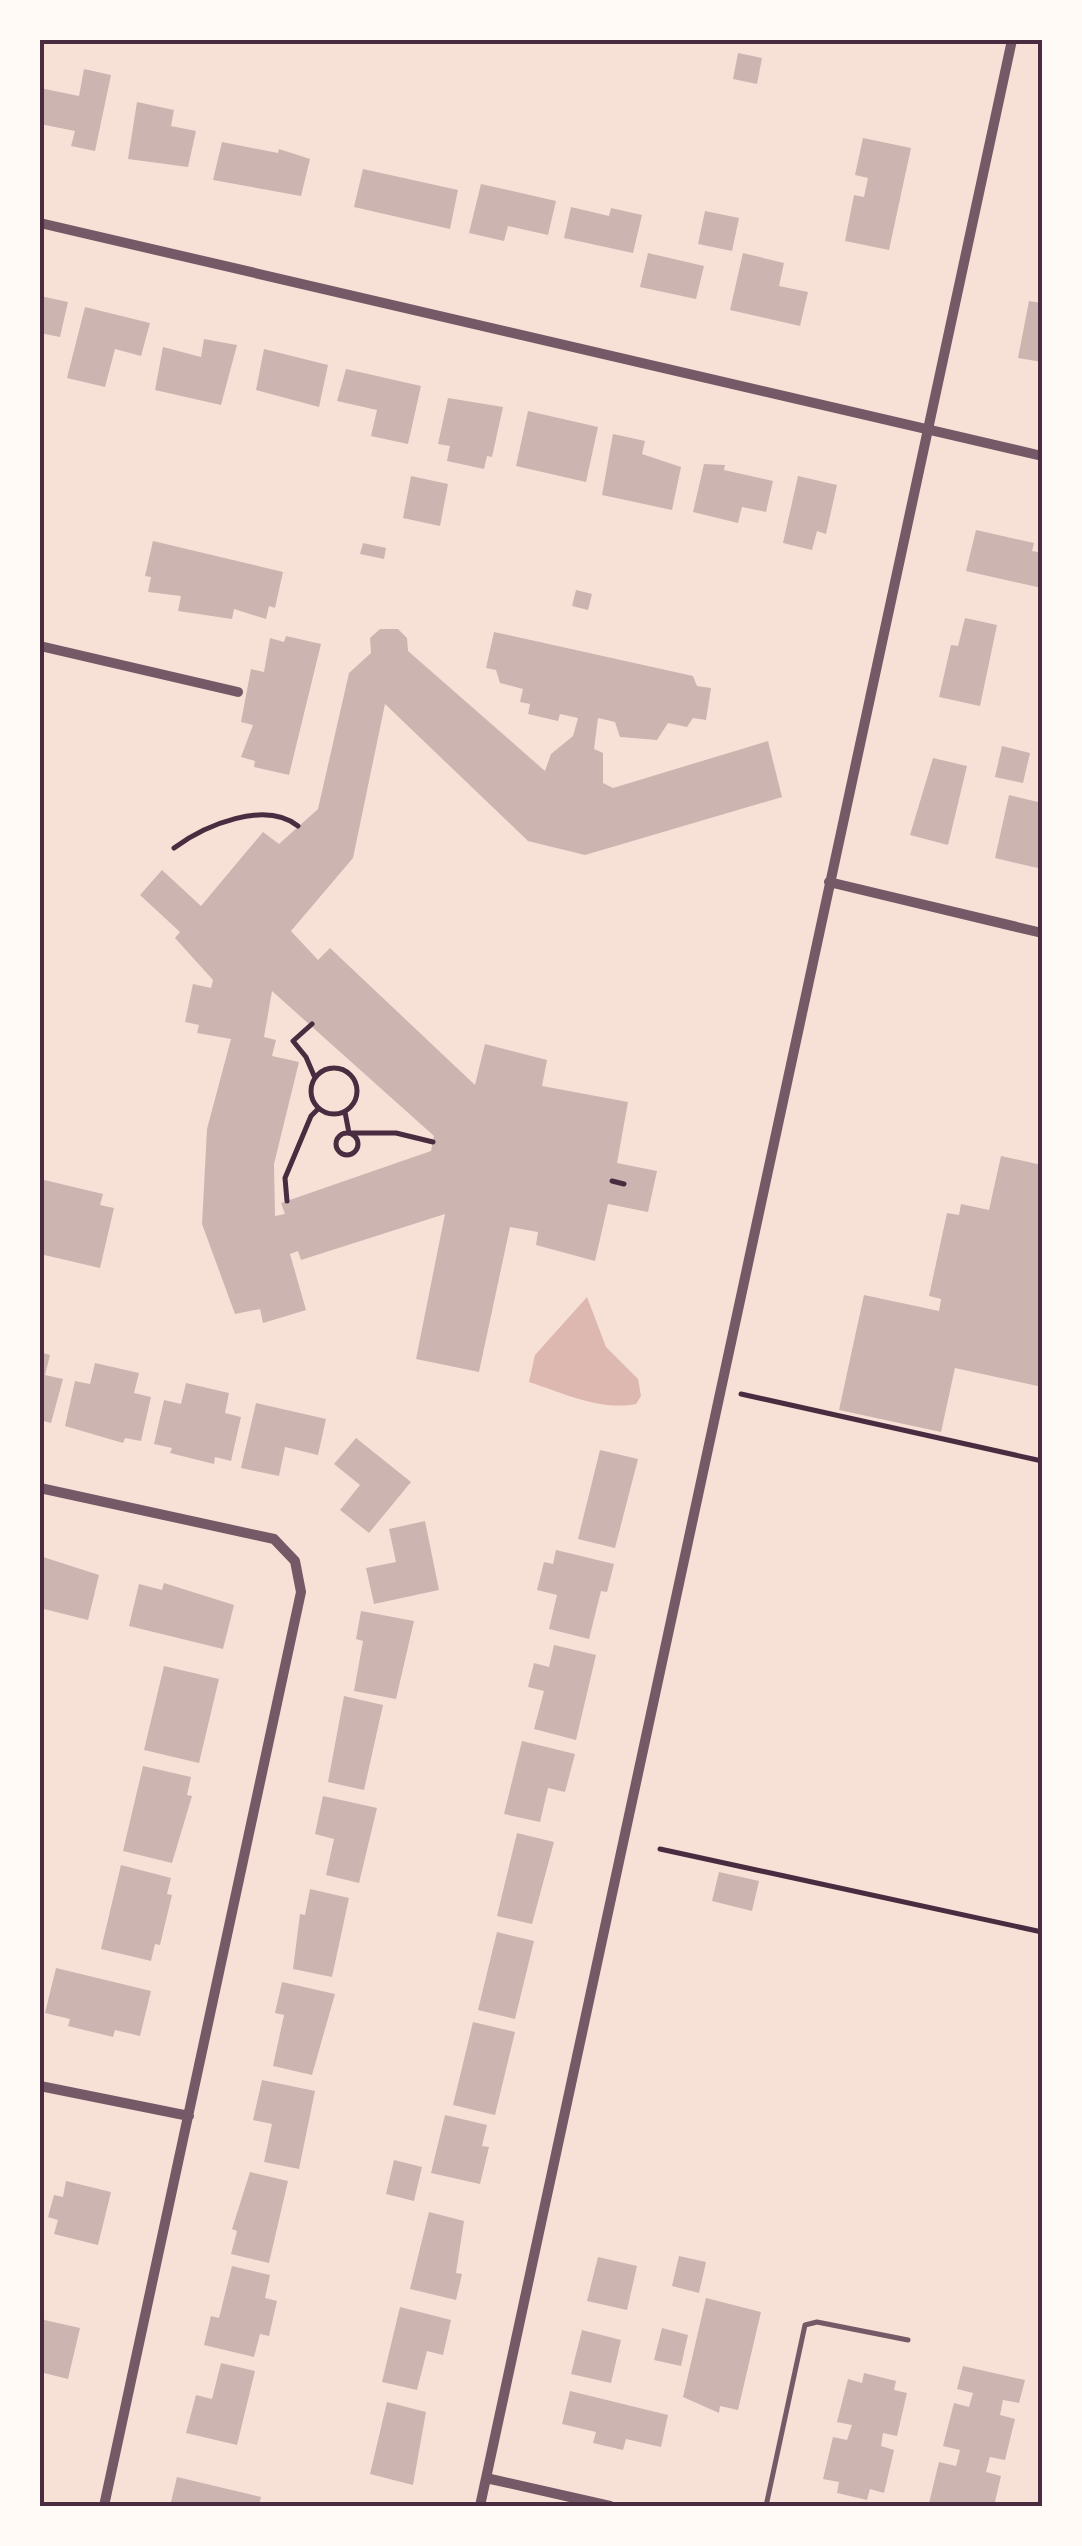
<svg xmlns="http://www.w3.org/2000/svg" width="1082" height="2546" font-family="Manrope,sans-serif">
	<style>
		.water { fill: #dcb8b0 }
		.building { fill: #ccb4b1; fill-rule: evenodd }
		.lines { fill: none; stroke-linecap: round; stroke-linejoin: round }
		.path { stroke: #4a2c40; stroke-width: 5 }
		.service { stroke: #755966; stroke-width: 5 }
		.minor { stroke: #755966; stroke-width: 10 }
		.neatline { fill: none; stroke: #4a2c40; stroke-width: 4 }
	</style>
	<rect width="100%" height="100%" fill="#f7e1d7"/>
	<path class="water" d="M587,1297l19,50 32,32 3,17 -5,8c-36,7 -73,-11 -107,-22l6,-27z"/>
	<path class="building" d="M738,53l24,5 -5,26 -24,-5z
		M84,69l27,6 -16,76 -24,-5 4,-15 -35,-7v-36l39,8z
		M137,102l37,8 -3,16 25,5 -8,36 -60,-8z
		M863,138l48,10 -22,102 -44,-9 9,-46 10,2 4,-19 -13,-3z
		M222,142l56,11 1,-4 31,10 -9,37 -88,-16z
		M363,169l95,21 -8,39 -96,-22z
		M481,184l75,17 -8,34 -40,-9 -4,15 -35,-8z
		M571,207l38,9 2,-8 31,7 -9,38 -69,-15z
		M705,211l34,7 -7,33 -34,-7z
		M648,253l56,13 -8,33 -56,-12z
		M743,253l41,10 -5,23 29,6 -8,34 -70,-16z
		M40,296l28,6 -8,35 -20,-4z
		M1029,301l13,2v59l-24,-4z
		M85,307l65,16 -9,33 -26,-7 -10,38 -38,-9z
		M204,339l33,6 -16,60 -66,-15 8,-43 38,10z
		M264,349l64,16 -9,42 -63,-17z
		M346,369l75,17 -13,58 -37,-8 6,-26 -40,-9z
		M448,398l55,9 -11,50 -5,-1 -3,13 -37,-8 3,-15 -12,-2z
		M528,411l70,16 -12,55 -70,-16z
		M613,434l32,7 -3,13 39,13 -9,43 -70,-15z
		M704,464l21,1 -1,5 49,11 -7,31 -24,-5 -4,16 -45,-11z
		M411,476l37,8 -8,42 -37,-8z
		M798,476l39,9 -11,49 -9,-3 -5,19 -29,-7z
		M976,530l58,13 -2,8 10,2v35l-76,-17z
		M153,541l130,31 -8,36 -6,-2 -3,13 -32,-10 -2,10 -54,-8 3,-15 -33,-4 3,-15 -6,-1z
		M363,543l23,5 -2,11 -24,-5z
		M576,590l16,4 -4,16 -16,-4z
		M965,618l32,7 -17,81 -41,-9 12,-52 7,1z
		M380,629h18l9,9 1,13 137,120 6,-17 22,-18 5,-18 -18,-4 -2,7 -30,-7 2,-10 -10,-2 3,-13 -23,-6 -4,-13 -10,-2 8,-36 199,44 4,10 14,2 -5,32 -13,-2 -6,9 -19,-4 -11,17 -37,-3 -5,-15 -17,-4 -4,31 9,4v30l10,5 155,-47 14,56 -197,58 -57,-14 -143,-137 -32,154 -62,73 27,29 12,-12 145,137 10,-41 62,16 -5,26 86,16 -11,61 40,8 -9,41 -40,-8 -13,57 -59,-16 2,-13 -28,-5 -31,145 -63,-13 29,-145 -144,46 -3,-9 -8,3 16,56 -43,13 -3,-14 -25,5 -33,-90 5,-95 24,-90 -34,-6 2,-8 -14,-3 8,-38 18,4 2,-8 -38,-42 5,-6 -40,-37 22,-25 39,36 62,-74 16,12 39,-35 31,-136 22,-20 -1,-15zM272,991l162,145 -3,15 -150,52 4,11 -10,2 -1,-52 25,-102 -27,-6 4,-16 -12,-3z
		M286,636l35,8 -32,131 -35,-8 1,-6 -14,-4 12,-32 -12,-3 10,-53 13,3 6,-34 14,4z
		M1002,746l28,7 -7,30 -28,-6z
		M933,758l34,8 -19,79 -38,-10z
		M1009,795l33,8v66l-47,-11z
		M1001,1156l41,9v222l-87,-19 -14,64 -102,-22 25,-115 75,16 2,-12 -12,-3 18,-83 12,2 2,-11 28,6z
		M40,1179l63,15 -3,11 14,3 -14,60 -60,-14z
		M40,1352l10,3 -5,20 18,4 -12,44 -11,-3z
		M95,1363l44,10 -5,20 17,4 -10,44 -16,-3 -2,5 -58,-17 10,-45 15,3z
		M186,1383l43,10 -4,20 16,4 -10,44 -16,-4 -1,7 -44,-11 2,-5 -18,-4 10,-44 17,4z
		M256,1403l70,16 -8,36 -33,-8 -6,29 -38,-8z
		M356,1438l55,44 -42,51 -29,-23 20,-25 -26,-21z
		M600,1450l38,9 -23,89 -37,-9z
		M425,1521l14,69 -65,14 -8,-36 30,-6 -7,-33z
		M556,1550l58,14 -7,28 -6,-1 -12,48 -40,-10 8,-34 -20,-5 7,-28 9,2z
		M40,1556l59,19 -11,45 -48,-12z
		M164,1583l70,22 -11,44 -94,-23 10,-42 23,6z
		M361,1611l53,10 -18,78 -42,-8 9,-50 -7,-2z
		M554,1645l42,10 -20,85 -42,-11 10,-38 -16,-4 6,-24 15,4z
		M164,1666l55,13 -20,84 -55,-13z
		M344,1696l39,9 -19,85 -36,-8z
		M522,1741l53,13 -10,38 -17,-4 -8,34 -36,-8z
		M143,1766l48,11 -4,18 5,1 -20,67 -49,-12z
		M323,1796l54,12 -18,75 -33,-8 8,-36 -19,-5z
		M517,1833l37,9 -22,82 -35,-8z
		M121,1865l50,13 -4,16 5,1 -12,50 -5,-1 -4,17 -50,-12z
		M719,1872l40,9 -7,30 -40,-10z
		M310,1889l39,9 -17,79 -39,-8 7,-55 5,1z
		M497,1932l37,9 -19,78 -37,-9z
		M56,1968l95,23 -11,45 -25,-6 -2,7 -45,-11 2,-7 -25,-6z
		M282,1982l53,12 -23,81 -39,-9 11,-51 -9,-2z
		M473,2022l42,10 -20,83 -42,-10z
		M262,2080l53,11 -16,78 -35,-7 8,-38 -19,-4z
		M445,2115l42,10 -5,21 7,1 -9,37 -49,-11z
		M394,2160l28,7 -8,34 -28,-7z
		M250,2172l38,9 -19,82 -38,-9 6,-23 -5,-2z
		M66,2181l45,11 -13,53 -44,-11 4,-14 -10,-3 6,-22 9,2z
		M429,2212l35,9 -8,52 6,1 -6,26 -46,-11z
		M679,2256l27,6 -7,31 -27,-7z
		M598,2257l39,9 -10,44 -40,-9z
		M232,2266l38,9 -5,23 12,3 -8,35 -9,-2 -6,23 -50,-12 7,-29 8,2z
		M706,2298l55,14 -23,98 -18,-4 -1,7 -36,-16z
		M400,2307l51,13 -8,35 -16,-4 -10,39 -35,-8z
		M40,2319l40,9 -12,51 -28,-7z
		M662,2328l26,7 -7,31 -27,-6z
		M582,2330l39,10 -10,43 -40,-9z
		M221,2363l34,8 -18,74 -51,-12 10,-38 16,4z
		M963,2366l62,14 -6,23 -16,-3 -3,15 15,4 -10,41 -15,-3 -4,15 15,4 -7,30 -65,-3 10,-41 17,4 4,-16 -17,-4 11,-43 15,4 4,-14 -16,-4z
		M864,2373l32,8 -2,9 13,3 -10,43 -14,-3 -2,13 13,4 -10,43 -14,-4 -3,11 -30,-7 2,-11 -16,-3 10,-42 14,3 5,-15 -15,-3 11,-43 14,4z
		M570,2391l98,24 -7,32 -35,-8 -3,11 -30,-7 3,-11 -34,-8z
		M387,2402l39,10 -13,73 -43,-11z
		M177,2477l84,20 -2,9h-89z"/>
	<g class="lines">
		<path class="path" d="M174,848c31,-23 91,-48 124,-22
			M312,1024l-19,17 13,16 9,21
			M311 1091a23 23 0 1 1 46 0a23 23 0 1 1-46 0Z
			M345,1112l4,21h47l37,9
			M336 1144a11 11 0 1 1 22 0a11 11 0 1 1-22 0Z
			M612,1181l12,3
			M287,1201l-2,-23 26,-62 7,-7
			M741,1394l301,67
			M660,1849l382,83"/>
		<path class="service" d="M766,2506l39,-181 12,-3 91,18"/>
		<path class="minor" d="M40,223l1002,233
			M40,646l198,46
			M829,882l213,51
			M40,1488l234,51 21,22 6,31 -197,914
			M40,2086l149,30
			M486,2478l124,28
			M480,2506l532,-2466"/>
	</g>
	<rect width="1082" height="2546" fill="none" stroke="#fffaf5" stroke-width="85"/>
	<rect x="42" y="42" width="998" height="2462" class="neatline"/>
</svg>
